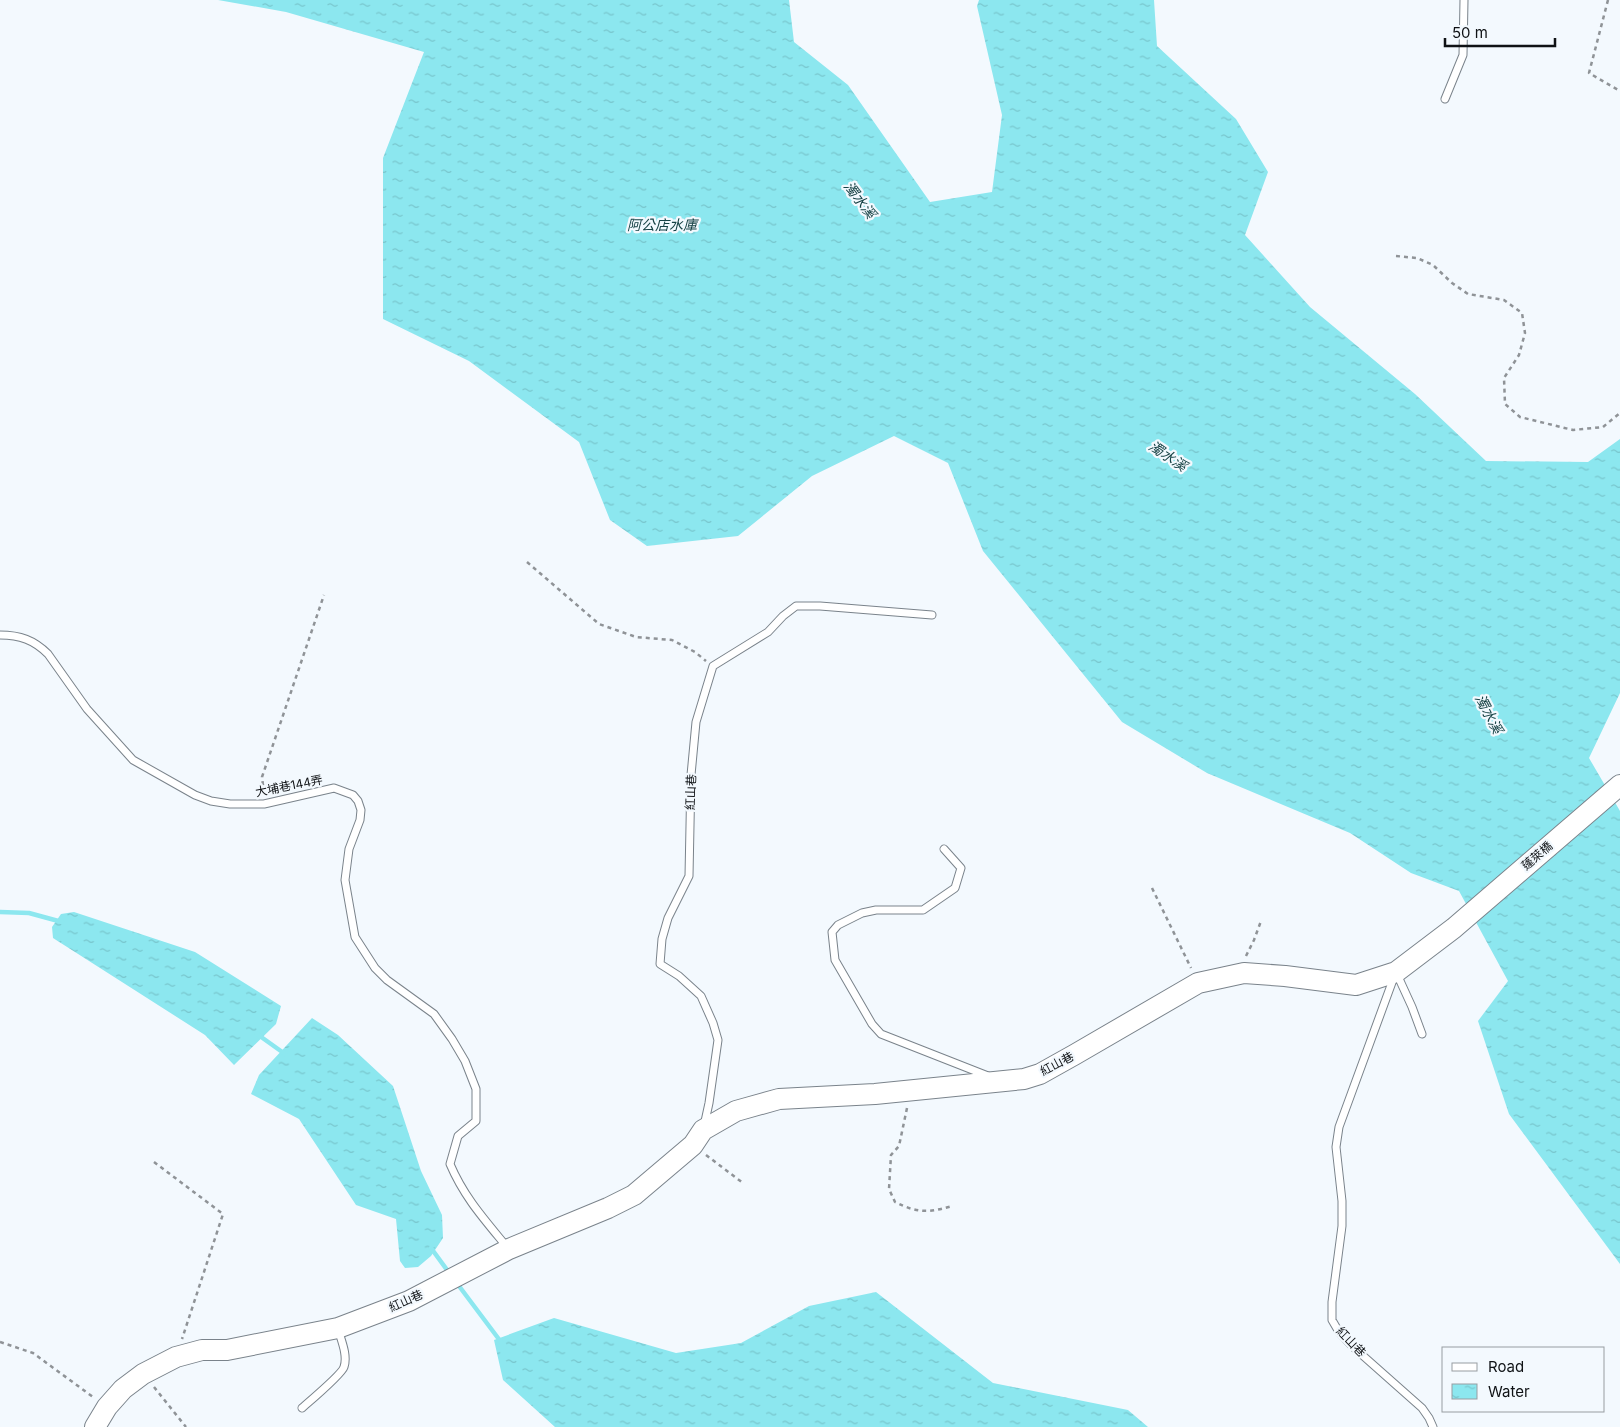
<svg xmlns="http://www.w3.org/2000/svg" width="1620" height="1427" font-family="Inter,'Noto Sans TC',sans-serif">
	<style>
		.water { fill: url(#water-ripples) }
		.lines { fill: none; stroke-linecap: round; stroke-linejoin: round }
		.stream { stroke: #8ce7ef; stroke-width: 4.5 }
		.lane-casing { stroke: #7a838b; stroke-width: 9 }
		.secondary-casing { stroke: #7a838b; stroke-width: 22 }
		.path { stroke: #8f9397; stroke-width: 2.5; stroke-dasharray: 4 4; stroke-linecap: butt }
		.lane { stroke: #fff; stroke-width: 7 }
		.secondary { stroke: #fff; stroke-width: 20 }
		.labels { text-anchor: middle; stroke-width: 4.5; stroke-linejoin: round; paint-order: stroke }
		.street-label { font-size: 12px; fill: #0f1215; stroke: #f3f9fe }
		.water-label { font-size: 14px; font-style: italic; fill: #174245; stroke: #f3f9fe }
	</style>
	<defs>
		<pattern id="water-ripples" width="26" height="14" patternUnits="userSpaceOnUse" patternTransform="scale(1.25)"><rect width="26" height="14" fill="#8ce7ef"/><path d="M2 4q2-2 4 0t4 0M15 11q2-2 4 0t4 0" fill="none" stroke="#78c5cc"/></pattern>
	</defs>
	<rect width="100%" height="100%" fill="#f3f9fe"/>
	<path class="water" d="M218,0h571l5,42 54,43 82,117 62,-10 10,-77 -25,-109 2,-6h175l3,46 79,73 32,53 -23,63 65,72 105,87 71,67 102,1 32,-23v254l-31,65 31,53v453l-111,-150 -31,-93 30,-40 -49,-90 -48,-18 -61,-40 -143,-60 -85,-51 -139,-171 -35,-88 -54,-27 -82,40 -74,60 -91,10 -37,-26 -31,-78 -110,-81 -86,-42v-161l41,-106 -138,-40z
		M74,912l121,40 86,54 -5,18 -42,41 -29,-30 -152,-97 -1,-11 9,-13z
		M312,1018l26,17 55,51 28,85 21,44 1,23 -12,18 -13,11 -13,1 -5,-7 -4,-42 -40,-14 -57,-86 -48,-25 8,-19z
		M876,1292l117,91 135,27 20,17h-593l-52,-47 -9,-40 60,-22 122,35 65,-10 68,-37z"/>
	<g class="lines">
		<path class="stream" d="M0,912l29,1 33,9
			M257,1034l28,20
			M431,1248l19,26
			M456,1282l45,60"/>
		<g class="lane-casing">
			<path id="lane" d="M1445,99l18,-44 1,-55
				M0,635c20,0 34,5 48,19l39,55 46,51 62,35 16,6 19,3h34l70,-16 19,7 5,6 3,9 -1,10 -11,29 -4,31 10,57 20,31 12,12 47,34 18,25 13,22 11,28v32l-18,15 -8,28c14,33 34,55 57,83
				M944,849l17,19 -6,20 -32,22h-47l-14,3 -24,12 -6,7 3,28 37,64 9,10 107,42
				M1396,972l16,35 10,27
				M1394,977l-55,150 -3,20 6,54v25l-10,76v18l7,12 13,14 70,62 7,10 4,9
				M704,1126l5,-23 9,-63 -5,-17 -12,-27 -22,-20 -19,-12 2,-25 6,-21 21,-42 2,-101 5,-53 17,-56 55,-34 15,-16 13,-10h24l112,9
				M302,1408c8,-7 40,-34 42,-41 4,-12 -3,-27 -6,-38"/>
		</g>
		<g class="secondary-casing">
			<path id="secondary" d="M95,1427l12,-20 16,-18 20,-15 33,-17 26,-7h25l111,-22 71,-27 100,-52 99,-41 26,-13 59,-50 10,-15 33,-19 43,-12 96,-5 149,-15 16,-5 34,-19 124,-72 46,-10 41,3 71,9 40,-13 58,-44 166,-143"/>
		</g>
		<path class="path" d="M1608,0l-19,73 31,18
			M1396,256l21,2 16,7 19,18 16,11 36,6 18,13 3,20 -6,22 -15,23 1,26 15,13 53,13 30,-3 17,-14
			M527,562l72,62 37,13 36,3 23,12 11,9
			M264,793l-2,-16 62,-182
			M1152,888l39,80
			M1246,956l8,-16 7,-19
			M907,1108l-8,38 -8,9 -2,34 6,13c22,11 33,11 57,4
			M706,1155l37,28
			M154,1162l69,52 -41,125
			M0,1342l33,11 60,44
			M154,1387l32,40"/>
		<use href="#lane" class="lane"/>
		<use href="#secondary" class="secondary"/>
	</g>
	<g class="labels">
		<g class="street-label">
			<text transform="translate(289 786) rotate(-11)" y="4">大埔巷144弄</text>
			<text transform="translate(691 792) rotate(-88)" y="4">紅山巷</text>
			<text transform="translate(1537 856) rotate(-41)" y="4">蓬萊橋</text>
			<text transform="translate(1057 1064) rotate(-28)" y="4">紅山巷</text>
			<text transform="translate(406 1301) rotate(-24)" y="4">紅山巷</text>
			<text transform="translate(1351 1342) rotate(46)" y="4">紅山巷</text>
		</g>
		<g class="water-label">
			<text transform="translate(860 200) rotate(53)" y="5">濁水溪</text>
			<text x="662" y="230">阿公店水庫</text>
			<text transform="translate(1168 456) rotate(34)" y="5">濁水溪</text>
			<text transform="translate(1489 714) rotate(62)" y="5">濁水溪</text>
		</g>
	</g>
	<rect x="1442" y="1347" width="162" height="65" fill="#f3f9fe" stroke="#989da1"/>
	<rect x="1452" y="1363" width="25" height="8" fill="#ffffff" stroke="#989da1"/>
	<text x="1488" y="1372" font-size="15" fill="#0f1215">Road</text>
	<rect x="1452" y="1384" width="25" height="15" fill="url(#water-ripples)" stroke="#989da1"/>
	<text x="1488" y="1397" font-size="15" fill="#0f1215">Water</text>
	<path d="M1445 38v8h110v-8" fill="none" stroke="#0f1215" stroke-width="2.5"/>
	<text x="1452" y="38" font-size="15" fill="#0f1215" stroke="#f3f9fe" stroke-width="4" paint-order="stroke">50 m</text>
</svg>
